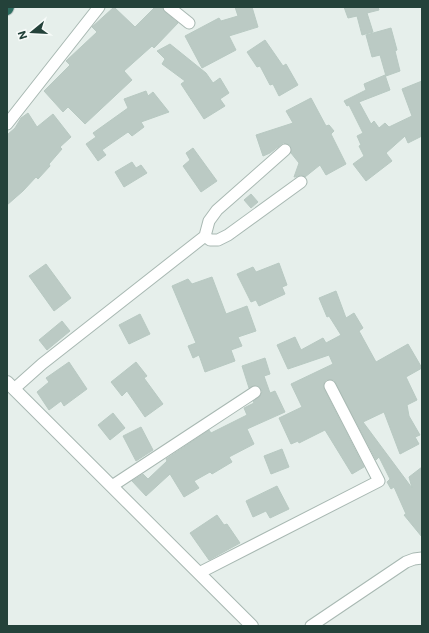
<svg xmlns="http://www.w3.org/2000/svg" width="429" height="633" font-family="Commissioner,sans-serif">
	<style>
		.building { fill: #bbcac4; stroke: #b8c9c2 }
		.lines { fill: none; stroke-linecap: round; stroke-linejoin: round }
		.minor-casing { stroke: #a8b8b2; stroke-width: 13 }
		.tertiary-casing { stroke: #a8b8b2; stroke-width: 14 }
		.motorway-casing { stroke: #c2cac8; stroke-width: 14 }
		.minor { stroke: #fff; stroke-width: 11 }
		.tertiary { stroke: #fff; stroke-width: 12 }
		.motorway { stroke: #2f6f62; stroke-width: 12 }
	</style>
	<rect width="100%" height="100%" fill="#e6efeb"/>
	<path class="building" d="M114,7l21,20 20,-20h7l3,5 13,11 -24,25 -2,-2 -28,25 8,9 -47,44 -17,-17 -5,5 -19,-21 26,-26 -4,-4 31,-29 -5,-5z
		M235,7h17l6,20 -29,9 7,14 -34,18 -17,-32 34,-18 2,3 17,-5z
		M344,7h34l1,3 -12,3 6,19 -11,3 -5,-19 -9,2z
		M391,28l6,22 -2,1 5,20 -14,5 -6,-21 -8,2 -6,-22z
		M265,40l18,26 3,-2 12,21 -19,11 -6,-12 -3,1 -10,-19 -3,1 -10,-15z
		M170,44l36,29 7,10 7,-5 9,15 -9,6 5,7 -21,13 -23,-35 4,-3 -23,-17 3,-5 -8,-8z
		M385,75l5,15 -31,12 12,22 3,-3 5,7 6,-5 4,4 23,-11 -10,-27 20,-8v55l-14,7 -3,-7 -19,17 6,8 -26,20 -13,-17 11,-8 -5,-10 2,-1 -4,-9 6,-3 -14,-28 -2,1 -3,-5 22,-11 -2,-6z
		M146,91l2,5 5,-4 16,20 -28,10 3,5 -12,9 -4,-4 -26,18 4,5 -8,6 -12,-17 10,-7 -3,-4 35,-25 -4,-9z
		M311,98l15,28 3,-1 5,6 -3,3 15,30 -20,11 -6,-10 -15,12 -4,-2 -6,2h-1l5,-14 -8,-10 -1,-8 -7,-2 -13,10 -7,3 -7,-21 37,-12 -7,-12z
		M28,113l9,14 16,-13 18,23 -11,10 2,2 -13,15 1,2 -12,13 -2,-2 -13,14 -16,14v-70l8,-7 6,-10z
		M193,148l24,33 -16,11 -18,-26 7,-6 -4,-7z
		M132,162l4,6 5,-3 6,8 -23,14 -9,-15z
		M251,194l7,8 -7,6 -7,-8z
		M279,263l8,22 -5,2 3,7 -26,12 -3,-6 -5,2 -14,-28 16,-7 3,5z
		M46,264l25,34 -17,13 -25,-35z
		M212,277l14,37 21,-8 9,25 -18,6 4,9 -11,4 4,11 -30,11 -6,-17 -6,3 -5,-12 8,-3 -24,-57 16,-7 4,5z
		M336,291l10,27 8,-5 9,15 -4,3 17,31 32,-18 14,24 -16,9 11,23 -10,5 2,11 11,19 -5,2 4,7 -19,10 -16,-42 -21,10 49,66 -3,-11 13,-10v70l-18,-22 2,-1 -12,-27 -3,2 -4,-7 3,-3 -11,-22 -3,3 -42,-80h-8l-2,3v6l40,78 -12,7 -27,-44 -26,13 -1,-2 -7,3 -12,-26 23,-11 -11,-23 42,-20 -4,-9 -41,14 -11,-24 18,-8 6,13 22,-12 3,5 15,-8 -12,-19 -2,1 -8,-19z
		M140,314l10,20 -21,10 -10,-19z
		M62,321l8,10 -23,19 -8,-10z
		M265,358l5,16 -6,2 6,17 5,-2 10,21 -38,17 7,15 -25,13 3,5 -20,12 -2,-2 -16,9 5,7 -15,9 -14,-23 -24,22 -14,-15 11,-7 5,5 19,-18 -1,-2 43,-29 2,3 36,-18 -3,-7 10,-5 -1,-2 8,-6 1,-4 -4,-5 -9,2 -7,-22z
		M69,362l18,27 -23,17 -3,-5 -12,9 -12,-18 12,-10 -3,-4z
		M136,362l11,14 -3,2 19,26 -18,13 -18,-26 -5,5 -11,-14z
		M113,413l12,15 -15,12 -12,-15z
		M141,427l12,23 -17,11 -13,-25z
		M282,449l7,18 -18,7 -7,-18z
		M277,486l12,23 -19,9 -4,-7 -13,6 -7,-16z
		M217,515l7,10 3,-1 13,19 -31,17 -19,-27z"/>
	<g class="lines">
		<g class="minor-casing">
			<path id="minor" d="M169,7l20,16
				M7,124l92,-117
				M285,150l-68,60 -8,11 -4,15 5,4h8l10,-5 73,-53
				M14,389l28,-25 163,-128
				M112,486l143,-94
				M199,573l180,-92 -49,-95
				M311,626l95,-64 8,-3 8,-1"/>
		</g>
		<g class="tertiary-casing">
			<path id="tertiary" d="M7,382l245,244"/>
		</g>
		<g class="motorway-casing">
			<path id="motorway" d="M7,9l1,-2"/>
		</g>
		<use href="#minor" class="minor"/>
		<use href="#tertiary" class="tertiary"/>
		<use href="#motorway" class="motorway"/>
	</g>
	<rect width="429" height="633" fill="none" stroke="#24423a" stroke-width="16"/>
	<g transform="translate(32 32) rotate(252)" stroke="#f7fbf9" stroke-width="3" paint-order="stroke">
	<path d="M0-3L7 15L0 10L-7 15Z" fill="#24423a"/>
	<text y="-6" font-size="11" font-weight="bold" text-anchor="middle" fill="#24423a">N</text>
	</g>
</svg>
